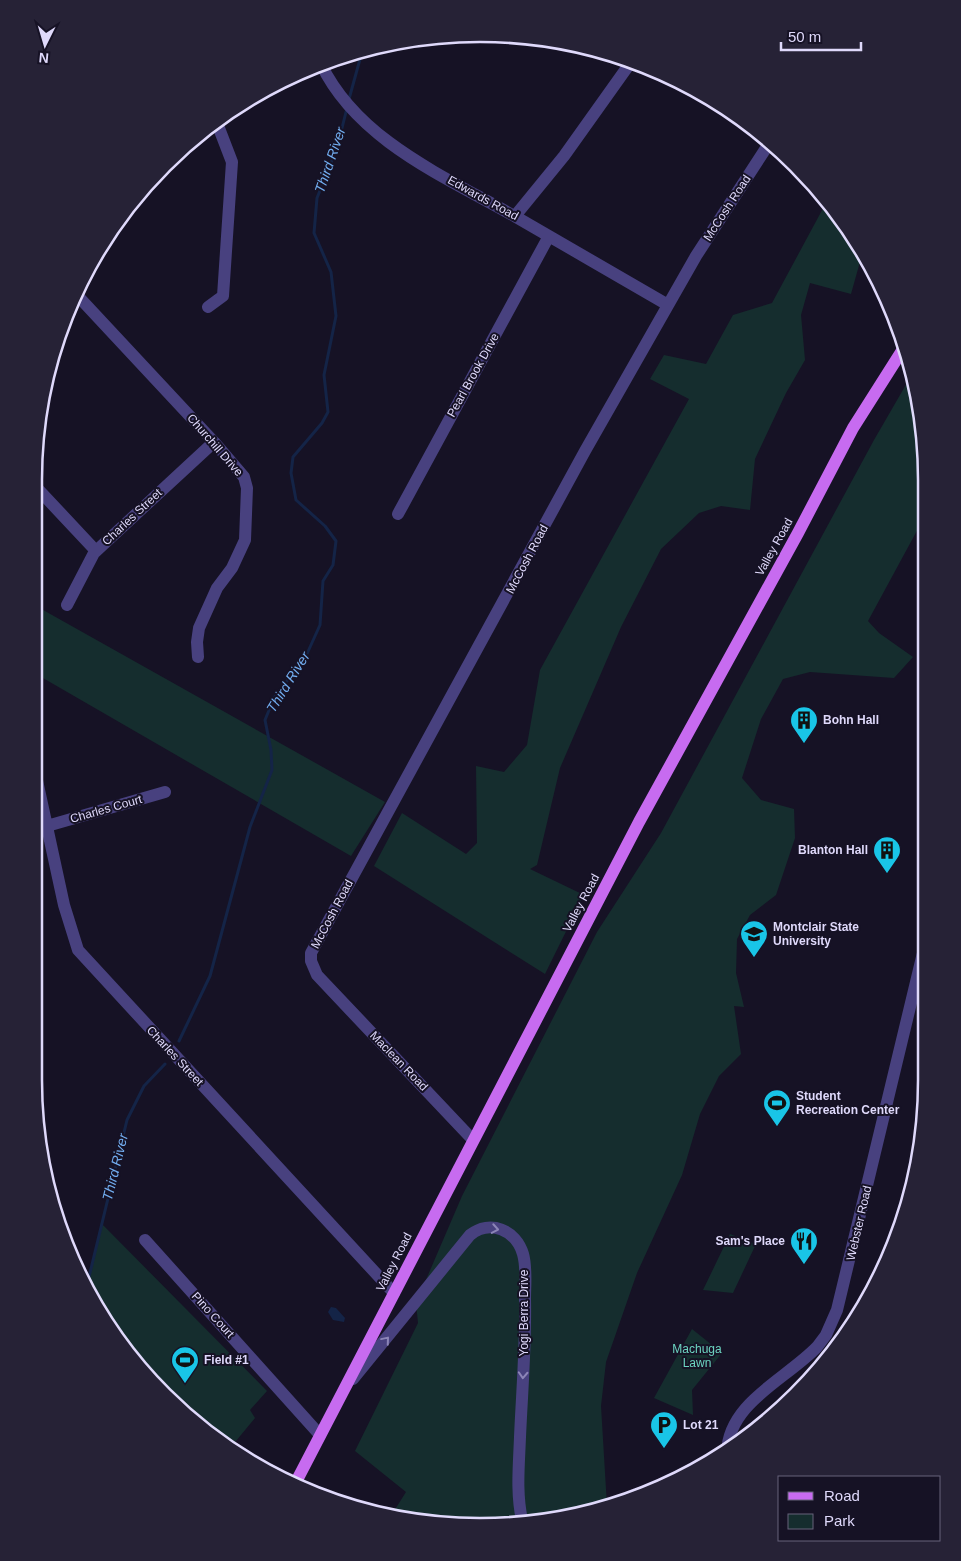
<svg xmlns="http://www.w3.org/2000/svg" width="961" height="1561" font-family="Arial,sans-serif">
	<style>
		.green { fill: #152d2e }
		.water { fill: #142447 }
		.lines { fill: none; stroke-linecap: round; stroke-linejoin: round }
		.stream { stroke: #142447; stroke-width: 3 }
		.minor { stroke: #48417f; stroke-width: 12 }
		.major { stroke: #c76bf0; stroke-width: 12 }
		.oneway { stroke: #8c85b7 }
		.labels { text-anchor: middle; stroke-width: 4; stroke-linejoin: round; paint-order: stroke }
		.street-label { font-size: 12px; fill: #dfd9fb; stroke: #161225 }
		.poi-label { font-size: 12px; font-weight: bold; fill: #dfd9fb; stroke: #161225; text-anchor: start }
		.park-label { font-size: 12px; fill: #6cd4c1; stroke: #161225 }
		.water-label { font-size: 14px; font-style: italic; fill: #72adf0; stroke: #161225 }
		.rim { fill: none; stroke: #dfd9fb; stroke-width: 2.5 }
	</style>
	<rect width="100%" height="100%" fill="#161225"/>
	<path class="green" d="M827,201l36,50 -12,43 -41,-11 -9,32 4,45 -19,33 -31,66 -5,51 -29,-4 -22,7 -38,36 -40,78 -61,141 -23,97 -7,4 54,26 -39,79 -171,-108 28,-53 64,41 11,-11 -1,-77 28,6 23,-27 13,-75 149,-271 -39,-20 14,-24 42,9 27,-49 39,-12z
		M911,376l15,75v63l-58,107 11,12 34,24 -19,21 -84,-6 -27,7 -22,40 -19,59 19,22 33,9 1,29 -19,57 -26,20 -13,24 -1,34 8,34 -10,-1 7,48 -22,22 -19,38 -18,61 -45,98 -31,89 -5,44 6,100 -127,21 -83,-13 -3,-3 12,-19 -51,-41 63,-128 -2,-20 46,-107 135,-264 64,-99 213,-393z
		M36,606l349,196 -34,54 -315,-182z
		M101,1223l166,168 -17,19 5,8 -24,29 -22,-12 -83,-83 -38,-71z
		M730,1234l26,10 -23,49 -30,-3z
		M692,1329l30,24 -30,37 1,25 -39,-17z
		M845,1335l-10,17 -95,90 1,-5 12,-14 66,-60z"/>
	<path class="water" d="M331,1307l5,1 9,10 -1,4 -11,-2 -5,-8z"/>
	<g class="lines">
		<path class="stream" d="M349,99l13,-47
			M179,1041l31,-65 40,-149 22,-57 -1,-20 -6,-30 9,-22 32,-42 14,-31 3,-44 10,-16 3,-24 -11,-15 -29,-26 -5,-27 2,-16 29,-34 6,-11 -4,-37 12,-59 -5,-44 -17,-39 3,-35 20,-50 10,-40
			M88,1281l39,-161 17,-34 21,-22"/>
		<path class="minor" d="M321,64c37,77 125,113 195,153 51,29 101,59 152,88
			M515,216l49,-60 67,-94
			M76,294l138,148 30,35 3,11 -2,52 -13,28 -15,20 -18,40 -2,14 1,15
			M208,307l15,-11 9,-134 -15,-39
			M37,488l59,63
			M398,514l151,-278
			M67,605l27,-52 120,-111
			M36,776l28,129 14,45 316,343
			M47,826l118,-34
			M473,1140l-156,-165 -6,-14v-8l274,-502 111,-195 74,-114
			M145,1240l175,195
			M353,1379l117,-144c20,-16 46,-5 53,19 4,14 2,31 2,45 1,46 -3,92 -5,138 -1,28 -4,56 2,83
			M727,1453c1,-50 58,-73 90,-106l9,-12 11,-25 86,-357"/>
		<path class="major" d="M296,1482l343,-660 159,-289 55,-105 52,-82"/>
	</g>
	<defs><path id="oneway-chevron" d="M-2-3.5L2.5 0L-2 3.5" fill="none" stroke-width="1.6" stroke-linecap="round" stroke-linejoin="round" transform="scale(1.25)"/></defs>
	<g class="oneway">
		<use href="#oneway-chevron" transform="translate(495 1229) rotate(10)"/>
		<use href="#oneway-chevron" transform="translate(386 1340) rotate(-50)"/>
		<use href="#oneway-chevron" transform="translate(523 1375) rotate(93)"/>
	</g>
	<defs>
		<g id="building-pin" transform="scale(1.4375)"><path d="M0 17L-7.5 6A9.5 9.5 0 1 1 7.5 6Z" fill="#19c5e7" stroke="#161225"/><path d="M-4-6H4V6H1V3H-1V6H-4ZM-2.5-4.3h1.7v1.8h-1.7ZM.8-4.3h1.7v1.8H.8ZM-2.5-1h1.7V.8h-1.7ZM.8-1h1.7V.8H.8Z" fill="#111"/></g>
		<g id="university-pin" transform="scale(1.4375)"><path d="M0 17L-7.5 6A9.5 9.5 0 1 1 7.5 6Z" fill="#19c5e7" stroke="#161225"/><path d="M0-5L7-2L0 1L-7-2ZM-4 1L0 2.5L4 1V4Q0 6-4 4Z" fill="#111"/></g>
		<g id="stadium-pin" transform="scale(1.4375)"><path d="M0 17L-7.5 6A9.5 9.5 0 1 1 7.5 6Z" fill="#19c5e7" stroke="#161225"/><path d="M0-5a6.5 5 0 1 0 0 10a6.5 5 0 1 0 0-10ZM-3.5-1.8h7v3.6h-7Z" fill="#111"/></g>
		<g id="restaurant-pin" transform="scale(1.4375)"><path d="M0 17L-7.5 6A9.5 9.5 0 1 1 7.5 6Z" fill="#19c5e7" stroke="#161225"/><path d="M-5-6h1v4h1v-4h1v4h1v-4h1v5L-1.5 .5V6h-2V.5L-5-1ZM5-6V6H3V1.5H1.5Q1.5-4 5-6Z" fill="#111"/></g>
		<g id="parking-pin" transform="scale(1.4375)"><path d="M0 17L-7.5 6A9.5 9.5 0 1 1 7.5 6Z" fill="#19c5e7" stroke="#161225"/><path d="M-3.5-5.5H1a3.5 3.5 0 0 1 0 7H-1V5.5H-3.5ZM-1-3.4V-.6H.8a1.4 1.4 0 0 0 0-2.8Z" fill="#111"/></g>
	</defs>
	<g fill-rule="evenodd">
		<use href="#building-pin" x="804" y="720"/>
		<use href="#building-pin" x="887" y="850"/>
		<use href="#university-pin" x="754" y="934"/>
		<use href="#stadium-pin" x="777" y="1103"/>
		<use href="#restaurant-pin" x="804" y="1241"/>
		<use href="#stadium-pin" x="185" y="1360"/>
		<use href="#parking-pin" x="664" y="1425"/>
	</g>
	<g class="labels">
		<g class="street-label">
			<text transform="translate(483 198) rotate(29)" y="4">Edwards Road</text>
			<text transform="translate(727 208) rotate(-57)" y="4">McCosh Road</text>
			<text transform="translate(473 375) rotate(-61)" y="4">Pearl Brook Drive</text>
			<text transform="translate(215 445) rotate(49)" y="4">Churchill Drive</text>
			<text transform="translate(132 517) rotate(-43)" y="4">Charles Street</text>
			<text transform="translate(774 547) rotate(-61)" y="4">Valley Road</text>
			<text transform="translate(527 559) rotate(-62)" y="4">McCosh Road</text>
			<text transform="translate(106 809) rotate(-16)" y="4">Charles Court</text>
			<text transform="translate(581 903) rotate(-62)" y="4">Valley Road</text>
			<text transform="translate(332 914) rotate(-62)" y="4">McCosh Road</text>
			<text transform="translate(175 1056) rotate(47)" y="4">Charles Street</text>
			<text transform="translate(399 1061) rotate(46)" y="4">Maclean Road</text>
			<text transform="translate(859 1223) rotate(-77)" y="4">Webster Road</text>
			<text transform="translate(394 1262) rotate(-63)" y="4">Valley Road</text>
			<text transform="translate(524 1313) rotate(-90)" y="4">Yogi Berra Drive</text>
			<text transform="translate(213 1315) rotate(48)" y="4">Pino Court</text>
		</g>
		<g class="poi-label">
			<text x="823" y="724">Bohn Hall</text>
			<text x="868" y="854" text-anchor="end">Blanton Hall</text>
			<text x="773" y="931">Montclair State<tspan x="773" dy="14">University</tspan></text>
			<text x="796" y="1100">Student<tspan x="796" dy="14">Recreation Center</tspan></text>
			<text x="785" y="1245" text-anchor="end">Sam's Place</text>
			<text x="204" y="1364">Field #1</text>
			<text x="683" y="1429">Lot 21</text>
		</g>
		<g class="park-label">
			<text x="697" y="1353">Machuga<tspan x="697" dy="14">Lawn</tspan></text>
		</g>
		<g class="water-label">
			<text transform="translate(330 160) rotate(-71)" y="5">Third River</text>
			<text transform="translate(288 682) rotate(-58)" y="5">Third River</text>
			<text transform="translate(115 1167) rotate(-76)" y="5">Third River</text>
		</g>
	</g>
	<path d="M0 0H961V1561H0ZM480 42H480A438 438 0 0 1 918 480V1080A438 438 0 0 1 480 1518H480A438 438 0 0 1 42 1080V480A438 438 0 0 1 480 42Z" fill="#262236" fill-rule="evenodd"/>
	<path class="rim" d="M480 42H480A438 438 0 0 1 918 480V1080A438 438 0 0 1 480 1518H480A438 438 0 0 1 42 1080V480A438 438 0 0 1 480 42Z"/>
	<rect x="778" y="1476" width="162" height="65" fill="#161225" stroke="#66627b"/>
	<rect x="788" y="1492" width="25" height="8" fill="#c76bf0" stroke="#66627b"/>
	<text x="824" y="1501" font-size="15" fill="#dfd9fb">Road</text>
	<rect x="788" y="1514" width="25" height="15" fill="#152d2e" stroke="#66627b"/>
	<text x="824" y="1526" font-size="15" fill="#dfd9fb">Park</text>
	<g transform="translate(45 45) rotate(185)" stroke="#161225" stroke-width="4" paint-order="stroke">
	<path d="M0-4L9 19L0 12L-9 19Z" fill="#dfd9fb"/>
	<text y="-8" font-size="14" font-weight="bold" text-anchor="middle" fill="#dfd9fb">N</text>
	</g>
	<path d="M781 42v8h80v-8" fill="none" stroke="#dfd9fb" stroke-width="2.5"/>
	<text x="788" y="42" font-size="15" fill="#dfd9fb" stroke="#161225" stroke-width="4" paint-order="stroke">50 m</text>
</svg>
